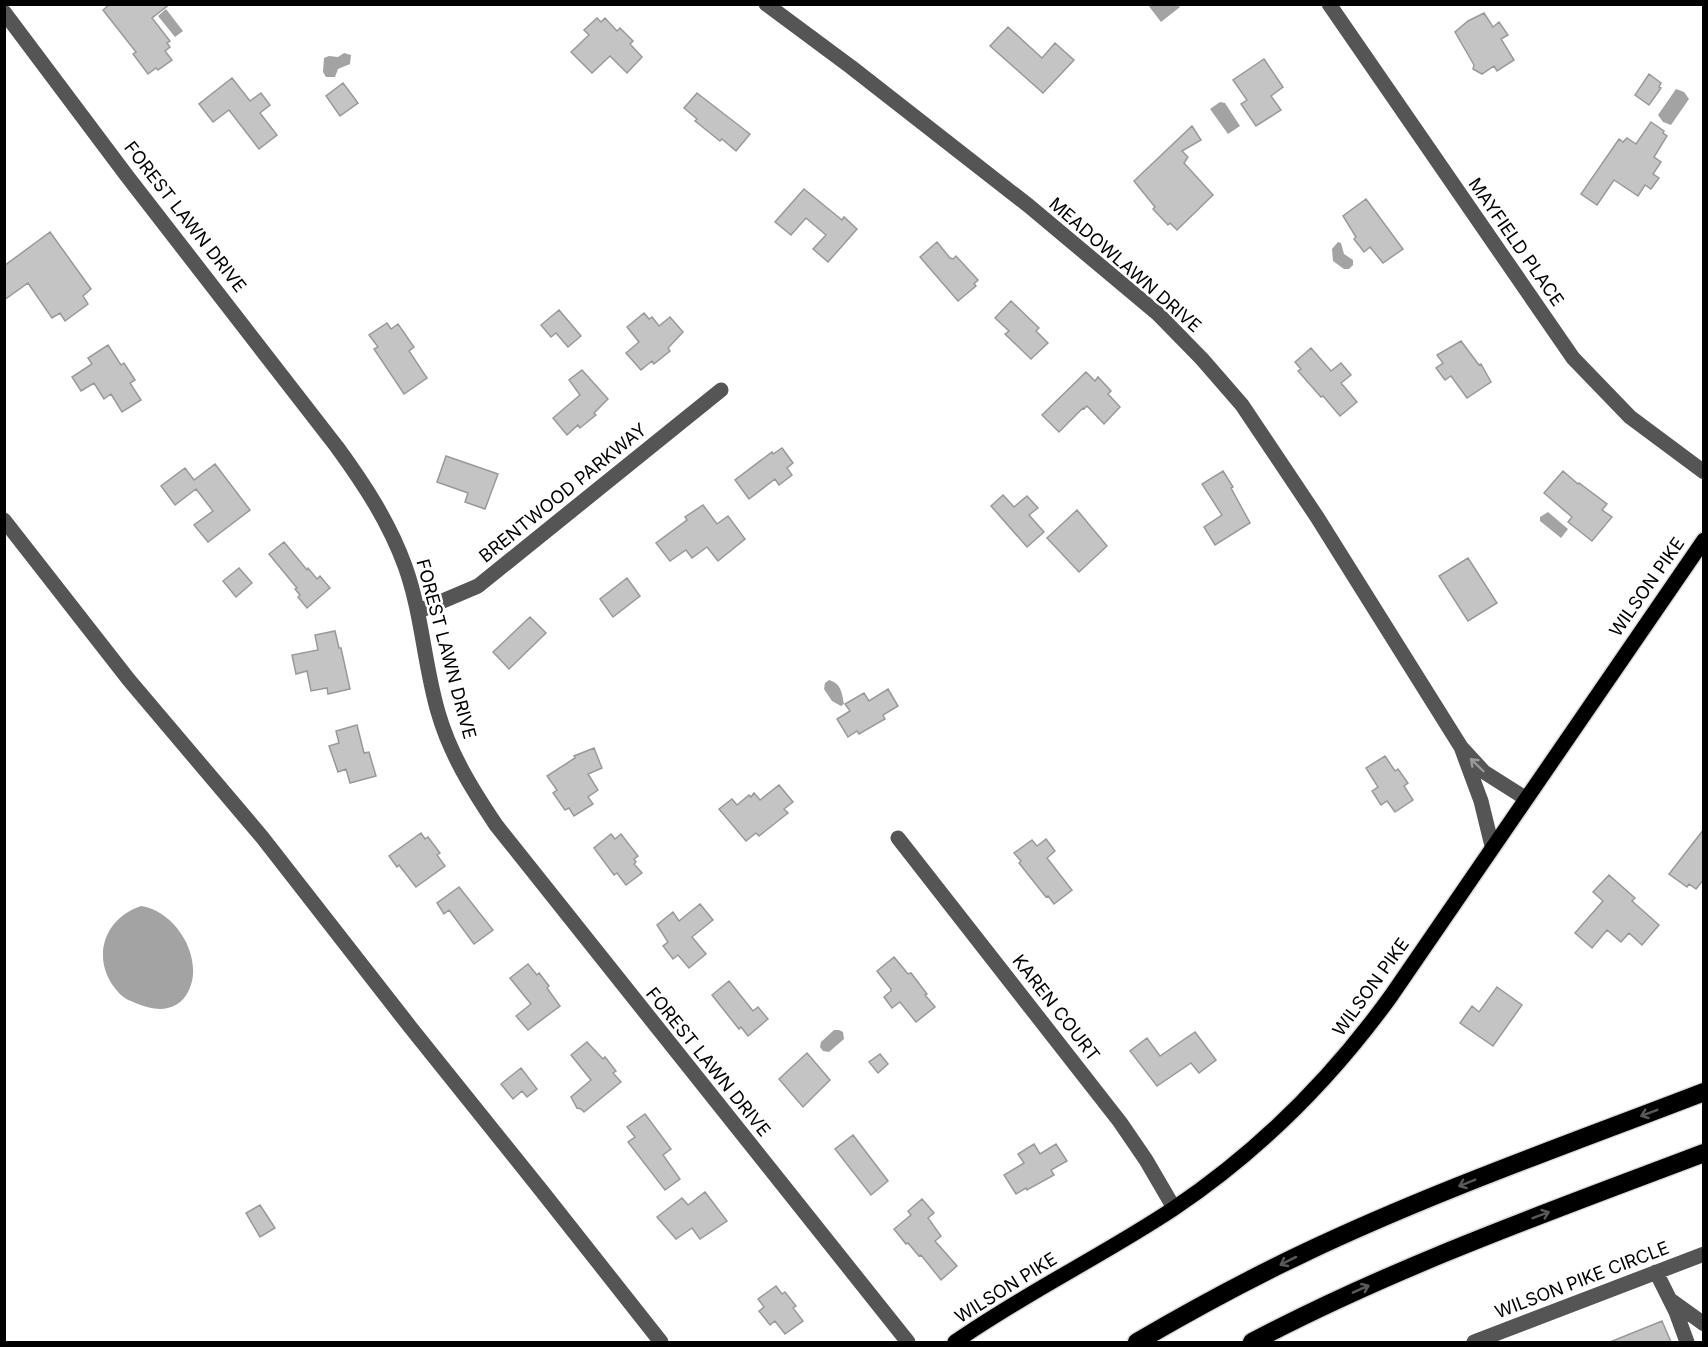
<svg xmlns="http://www.w3.org/2000/svg" width="1708" height="1347" font-family="Inter,sans-serif">
	<style>
		.water { fill: #a3a3a3 }
		.building { fill: #c4c4c4; stroke: #999; stroke-width: 1.5 }
		.lines { fill: none; stroke-linecap: round; stroke-linejoin: round }
		.major-casing { stroke: #dbdbdb; stroke-width: 18 }
		.highway-casing { stroke: #dbdbdb; stroke-width: 21 }
		.minor { stroke: #555; stroke-width: 15 }
		.major { stroke: #000; stroke-width: 15 }
		.highway { stroke: #000; stroke-width: 18 }
		.oneway { stroke: #999 }
		.oneway2 { stroke: #595959 }
		.labels { text-anchor: middle; stroke-width: 5; stroke-linejoin: round; paint-order: stroke }
		.street-label { font-size: 18px; fill: #000; stroke: #fff }
	</style>
	<rect width="100%" height="100%" fill="#fff"/>
	<path class="water" d="M1148,5h30l2,2 -19,15z
		M166,9l17,22 -8,6 -17,-21z
		M344,53l7,2 -1,9 -12,5 -3,8h-9l-3,-5 1,-14 5,-2 9,1z
		M1676,89l8,3 5,7 -18,26 -8,-3 -5,-7z
		M1220,102l5,1 15,23 -12,8 -18,-25z
		M1338,242l3,1 3,11 9,6v5l-4,4h-5l-11,-8 -1,-12z
		M1548,512l20,17 -7,9 -21,-17v-4z
		M829,680c12,3 13,13 15,24l-3,2 -9,-5 -8,-12 1,-6z
		M141,906c35,5 63,52 48,84 -10,22 -32,22 -51,14 -7,-3 -14,-5 -19,-11 -29,-31 -17,-74 22,-87z
		M834,1030h5l4,2 1,7 -15,13 -6,-1 -3,-4 1,-5z"/>
	<path class="building" d="M110,4h60l-18,14 18,23 -3,2 3,4 -5,4 7,9 -14,10 -2,-2 -8,6 -15,-20 3,-2 -33,-42z
		M1484,13l9,14 6,-5 9,13 -7,4 13,21 -17,11 -3,-5 -12,8 -9,-5 1,-4 -19,-33 13,-11z
		M597,18l4,4 4,-4 12,13 3,-3 13,13 -3,3 12,13 -15,16 -17,-17 -18,17 -21,-21 18,-17 -5,-5z
		M1008,27l34,31 13,-15 19,17 -31,33 -53,-47z
		M1264,59l19,28 -12,9 10,14 -25,16 -15,-22 6,-4 -14,-20z
		M1649,74l12,9 -2,4 2,1 -12,17 -14,-10z
		M232,78l18,23 11,-8 9,12 -10,8 17,22 -18,14 -30,-39 -16,12 -14,-18z
		M343,83l15,20 -18,13 -14,-20z
		M697,93l53,41 -14,17 -14,-12 -2,2 -25,-20 2,-2 -13,-11z
		M1651,122l13,9 -1,2 4,3 -13,21 7,5 -8,12 6,4 -8,11 -6,-4 -7,11 -24,-16 -17,25 -16,-11 38,-55 4,3 4,-4 9,6z
		M1192,126l9,14 -19,11 6,6 -4,6 29,32 -36,35 -7,-7 -2,2 -15,-16 2,-2 -21,-26z
		M804,189l38,31 2,-3 13,12 -29,33 -15,-13 13,-14 -20,-17 -15,17 -16,-13z
		M1366,199l37,50 -20,14 -13,-16 -6,5 -10,-13 2,-2 -13,-21z
		M50,232l41,57 -8,7 5,8 -23,17 -5,-8 -8,5 -24,-35 -24,17v-34z
		M937,242l13,16 3,1 3,-3 22,24 -4,4 2,2 -18,15 -38,-44z
		M1011,301l28,27 -3,3 12,12 -17,16 -26,-25 4,-3 -14,-13z
		M559,310l22,26 -13,11 -12,-14 -5,4 -10,-12z
		M644,313l5,6 3,-2 7,9 11,-9 13,15 -15,16 2,3 -16,13 -2,-3 -11,9 -15,-17 13,-11 -12,-15z
		M387,323l4,6 7,-5 16,23 -5,4 18,27 -23,16 -30,-45 4,-2 -9,-12z
		M1461,341l18,24 2,-1 10,18 -24,16 -16,-22 -6,4 -9,-12 7,-5 -6,-8z
		M108,345l13,20 3,-2 11,17 -5,3 11,17 -19,12 -11,-18 -7,5 -10,-16 -13,8 -9,-14 20,-13 -4,-6z
		M1311,348l20,23 10,-8 10,12 -10,8 16,19 -17,14 -17,-20 -2,1 -23,-26 3,-2 -6,-7z
		M582,370l26,29 -14,14 2,2 -16,13 -2,-3 -11,10 -14,-17 27,-23 -11,-15z
		M1086,372l9,9 3,-4 13,14 -3,3 12,13 -16,17 -17,-18 -3,3 -1,-1 -24,24 -17,-17z
		M782,448l11,15 -6,5 5,7 -13,10 -4,-6 -26,20 -14,-19 37,-28 1,2z
		M446,456l52,18 -13,35 -20,-7 3,-9 -31,-11z
		M215,464l35,46 -42,32 -14,-17 19,-14 -17,-22 -21,16 -14,-19 24,-18 9,12z
		M1223,471l10,16 -2,1 19,35 -35,22 -11,-18 18,-12 -20,-31z
		M1563,471l15,13 1,-1 28,21 -5,6 10,7 -20,24 -24,-19 4,-5 -28,-24z
		M1003,495l11,12 13,-11 11,12 -9,7 15,17 -17,15 -36,-41z
		M703,505l14,19 11,-8 17,23 -27,22 -11,-14 -15,11 -6,-8 -16,11 -14,-18 31,-23 -2,-3z
		M1077,510l30,36 -28,26 -32,-34z
		M284,542l23,28 1,-2 9,11 3,-3 10,12 -23,20 -9,-11 2,-2 -5,-6 2,-1 -28,-34z
		M1468,558l29,45 -29,18 -29,-45z
		M239,568l13,15 -16,14 -13,-16z
		M627,578l13,18 -27,21 -13,-18z
		M530,617l16,16 -37,36 -16,-17z
		M335,631l4,17h2l9,41 -22,5 -1,-6 -16,3 -4,-20 -11,3 -4,-19 26,-5 -3,-15z
		M888,689l10,17 -15,9 2,4 -26,15 -2,-3 -9,6 -11,-18 13,-8 -5,-7 19,-11 5,8z
		M357,725l7,28 5,-1 7,24 -26,7 -4,-14 -8,3 -9,-26 10,-3 -3,-12z
		M594,748l8,20 -14,6 10,16 -10,7 5,7 -19,12 -5,-8 -4,2 -12,-17 4,-3 -10,-14 28,-18 -1,-2z
		M1385,756l10,15 3,-2 10,14 -4,3 9,14 -18,12 -8,-11 -6,4 -9,-14 6,-4 -12,-19z
		M779,785l14,17 -9,7 4,4 -29,23 -3,-3 -10,8 -27,-32 13,-10 5,6 12,-10 2,2 3,-4 6,7z
		M1704,829v50l-8,10 -7,-5 -2,3 -18,-13z
		M421,833l4,6 3,-2 12,16 -3,2 8,11 -29,21 -17,-22 -2,2 -8,-11z
		M611,834l4,5 6,-5 17,22 -4,3 2,3 -2,2 8,9 -16,12 -9,-12 -3,2 -20,-27z
		M1046,839l9,12 -8,7 25,32 -18,14 -6,-8 -2,1 -27,-34 2,-2 -7,-8 18,-13 5,6z
		M1609,875l26,23 -3,3 27,24 -17,20 -13,-12 -8,9 -14,-12 -15,18 -17,-15 28,-32 -10,-9z
		M459,887l34,43 -19,14 -25,-34 -5,4 -7,-11z
		M700,904l13,16 -21,17 14,17 -17,14 -11,-13 -5,4 -10,-13 5,-4 -11,-17 16,-13 6,9z
		M894,957l14,17 3,-1 16,21 -2,1 10,12 -19,15 -16,-20 -8,6 -8,-11 7,-6v-2l-14,-18z
		M528,964l9,11 2,-2 10,13 -2,2 13,18 -32,24 -12,-14 15,-12 -21,-26z
		M729,981l24,30 5,-4 10,12 -20,17 -7,-9 -2,2 -27,-34z
		M1497,987l25,18 -29,41 -33,-23 12,-17 7,6z
		M1195,1032l21,28 -17,13 -8,-10 -34,23 -27,-35 17,-13 13,18z
		M587,1042l16,17 2,-2 11,14 -3,2 8,9 -37,30 -3,-3 -4,-1 -6,-11 20,-17 -20,-25z
		M807,1053l23,27 -27,27 -24,-28z
		M880,1054l8,10 -10,9 -9,-11z
		M521,1068l16,21 -10,8 -5,-6 -9,8 -12,-15z
		M645,1114l26,35 -8,6 17,24 -15,11 -37,-48 7,-5 -8,-10z
		M853,1135l35,46 -17,14 -36,-46z
		M1034,1144l6,10 16,-10 11,17 -16,9 3,5 -27,15 -1,-2 -10,6 -12,-19 20,-12 -6,-9z
		M705,1192l22,29 -27,18 -8,-11 -16,11 -19,-22 25,-19 6,7z
		M922,1199l12,14 -6,5 13,18 -6,5 22,25 -16,14 -20,-25 -2,1 -11,-13 -2,1 -12,-15 17,-14 -3,-4z
		M260,1205l15,23 -15,9 -14,-24z
		M776,1286l6,8 3,-2 11,14 -3,2 10,13 -18,13 -10,-13 -5,4 -11,-14 5,-4 -6,-8z
		M1662,1321l9,21h-61z"/>
	<g class="lines">
		<g class="major-casing">
			<path id="major" d="M955,1342c70,-49 147,-86 218,-133 85,-57 158,-130 218,-213l313,-456"/>
		</g>
		<g class="highway-casing">
			<path id="highway" d="M1137,1342c53,-31 108,-61 165,-88 130,-62 267,-110 402,-162
				M1252,1342c144,-76 299,-131 452,-189"/>
		</g>
		<path class="minor" d="M766,4l85,63 178,139 129,108 44,45 40,46 75,112 144,230
			M1329,4l244,354 57,59 74,55
			M4,12l123,164 210,271c27,37 52,75 68,119 17,47 19,98 33,146 12,42 34,77 58,113l412,517
			M4,520l125,160 133,157 149,191 130,162 120,152
			M419,611l59,-25 243,-196
			M898,838l222,284 26,38 28,48
			M1492,846l-11,-45 -20,-54 23,25 41,26
			M1656,1272l20,40 11,30
			M1672,1301l32,23
			M1474,1342l230,-88"/>
		<use href="#major" class="major"/>
		<use href="#highway" class="highway"/>
	</g>
	<defs><path id="oneway-shaft" d="M-6 0H5M1.5-3L5.5 0L1.5 3" fill="none" stroke-width="1.6" stroke-linecap="round" stroke-linejoin="round" transform="scale(1.5)"/></defs>
	<use class="oneway" href="#oneway-shaft" transform="translate(1477 765) rotate(-136)"/>
	<g class="oneway2">
		<use href="#oneway-shaft" transform="translate(1649 1113) rotate(159)"/>
		<use href="#oneway-shaft" transform="translate(1467 1183) rotate(158)"/>
		<use href="#oneway-shaft" transform="translate(1541 1215) rotate(-21)"/>
		<use href="#oneway-shaft" transform="translate(1288 1261) rotate(153)"/>
		<use href="#oneway-shaft" transform="translate(1361 1289) rotate(-24)"/>
	</g>
	<g class="labels">
		<g class="street-label">
			<text transform="translate(185 217) rotate(52)" y="6">FOREST LAWN DRIVE</text>
			<text transform="translate(1516 242) rotate(55)" y="6">MAYFIELD PLACE</text>
			<text transform="translate(1125 265) rotate(41)" y="6">MEADOWLAWN DRIVE</text>
			<text transform="translate(563 493) rotate(-39)" y="6">BRENTWOOD PARKWAY</text>
			<text transform="translate(1647 587) rotate(-55)" y="6">WILSON PIKE</text>
			<text transform="translate(446 649) rotate(75)" y="6">FOREST LAWN DRIVE</text>
			<text transform="translate(1371 987) rotate(-54)" y="6">WILSON PIKE</text>
			<text transform="translate(1056 1008) rotate(52)" y="6">KAREN COURT</text>
			<text transform="translate(708 1062) rotate(51)" y="6">FOREST LAWN DRIVE</text>
			<text transform="translate(1582 1280) rotate(-21)" y="6">WILSON PIKE CIRCLE</text>
			<text transform="translate(1006 1288) rotate(-32)" y="6">WILSON PIKE</text>
		</g>
	</g>
	<rect width="1708" height="1347" fill="none" stroke="#000000" stroke-width="12"/>
</svg>
